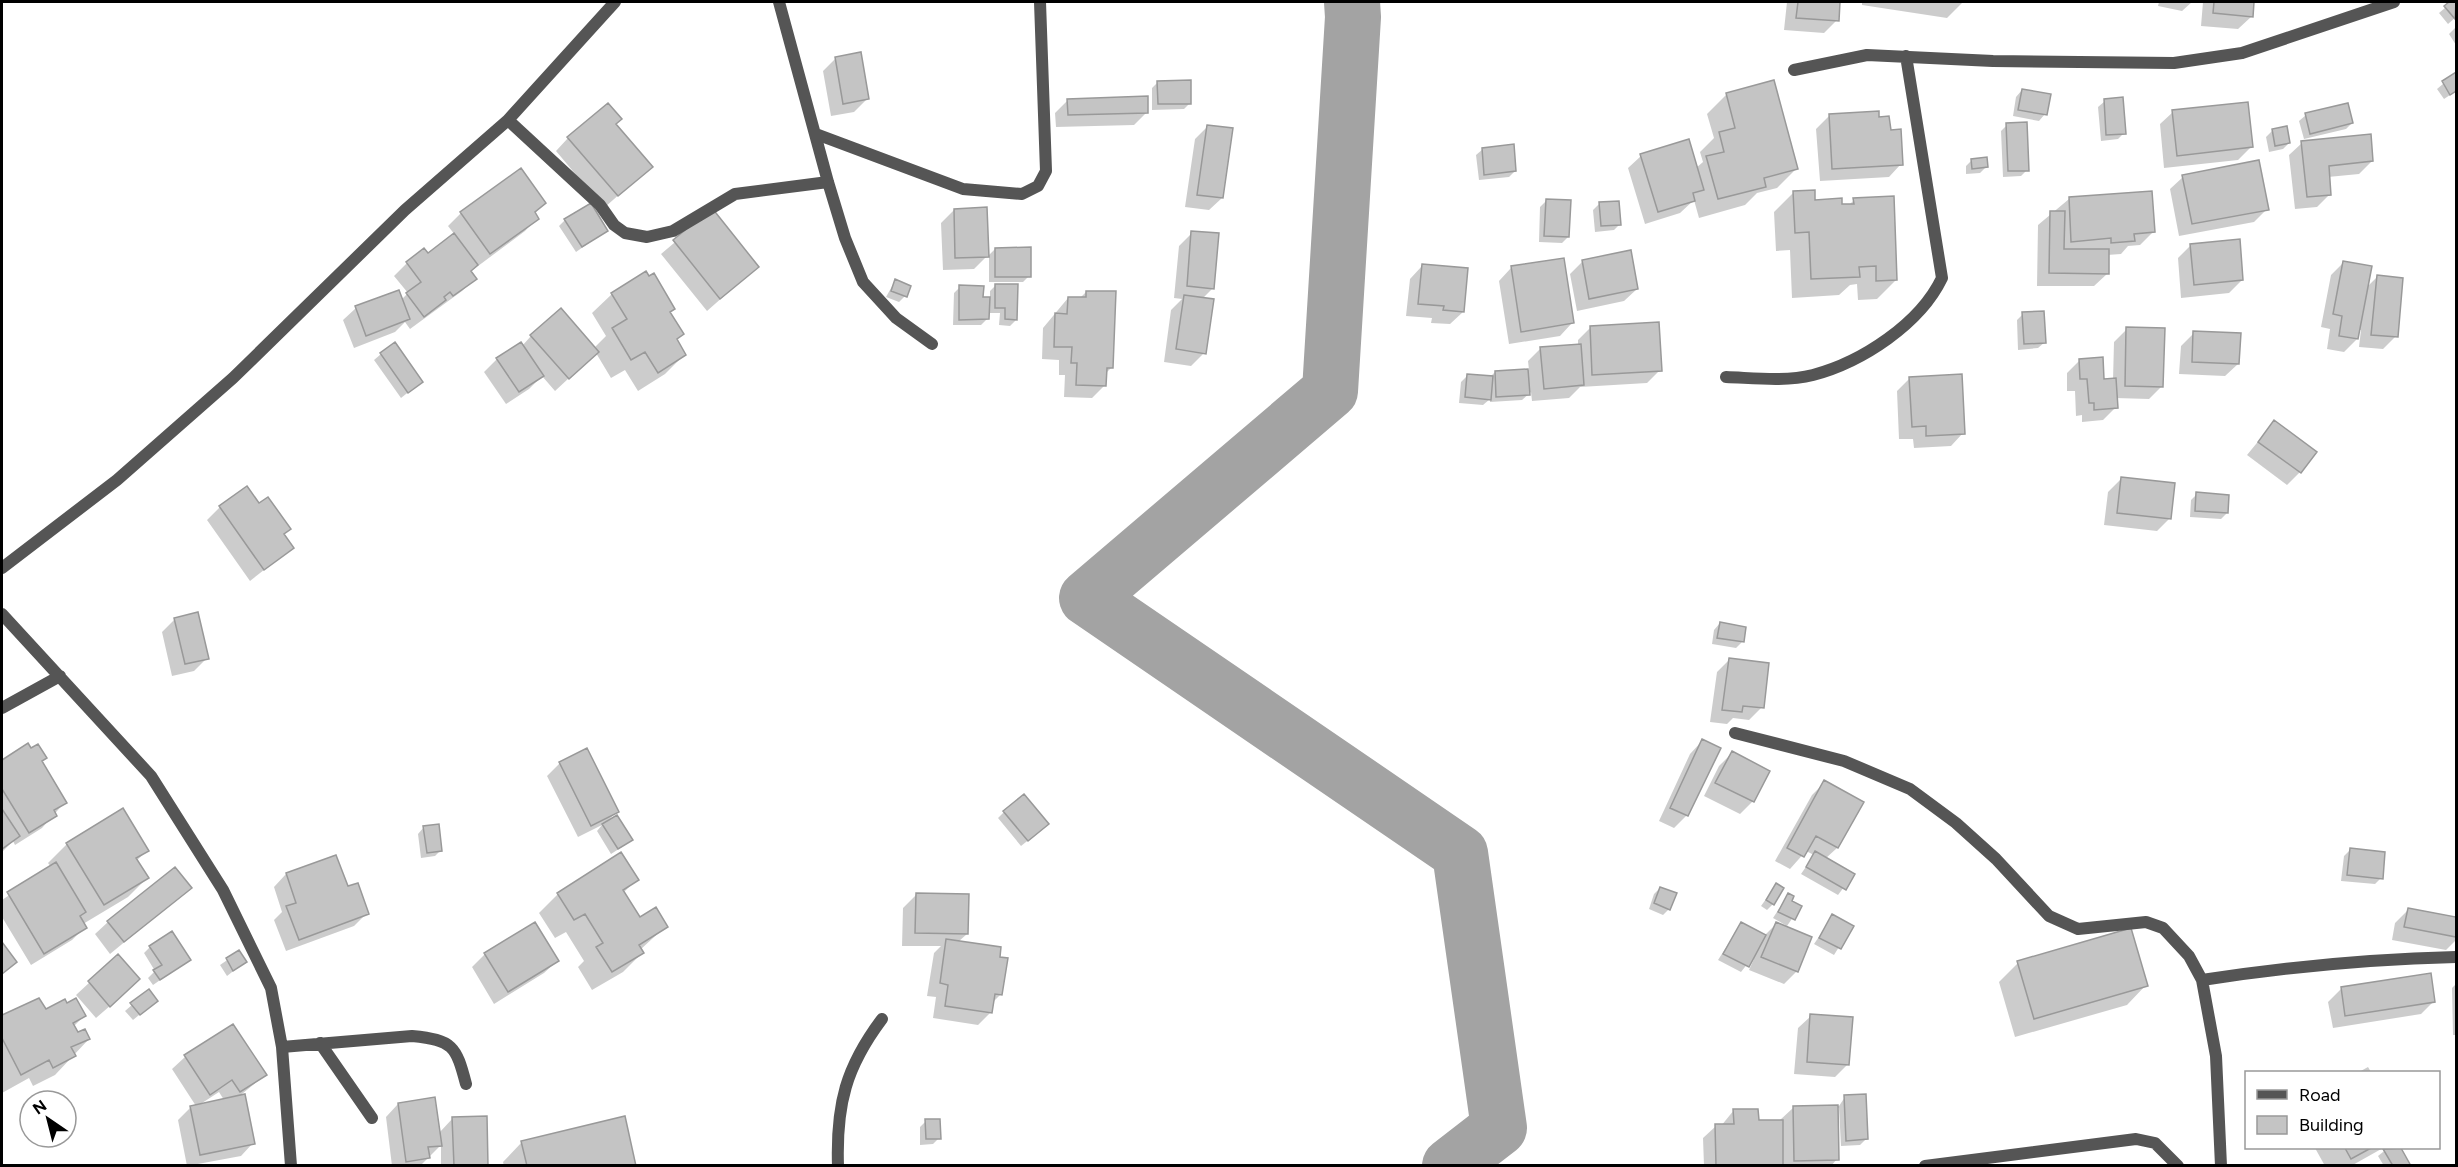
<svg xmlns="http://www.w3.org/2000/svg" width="2458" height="1167" font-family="Figtree,sans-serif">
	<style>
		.shadow { fill: #0003; fill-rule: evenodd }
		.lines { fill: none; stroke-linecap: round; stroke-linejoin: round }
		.river { stroke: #a3a3a3; stroke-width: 56 }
		.building { fill: #c4c4c4; stroke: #999; stroke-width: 1.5 }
		.minor { stroke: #555; stroke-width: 12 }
	</style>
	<rect width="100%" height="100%" fill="#fff"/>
	<path class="shadow" d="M1787,2h52l-2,18 -13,13 -40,-3z
		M1862,2h101l-16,16 -85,-13z
		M2159,2h33l-10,9 -24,-5z
		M2203,2h50l-2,15 -13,12 -37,-3z
		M2452,2h4v15l-8,7 -9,-11z
		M2456,27v18l-7,-11z
		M836,58l31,41 -13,13 -23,4 -8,-45z
		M2456,73v18l-12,8 -7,-10z
		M1158,82l32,21 -6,6 -32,1v-22z
		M2022,90l23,24 -6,7 -26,-5 3,-19z
		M1727,94l69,75 -19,19 -20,5 -12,12 -46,13 -5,-18 -14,13 -35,11 -17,-56 13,-12 55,12 7,-6 -3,-10 14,-14 -7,-24z
		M1068,100l79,12 -13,13 -78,2 -1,-14z
		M2105,101l19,32 -6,6 -17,2 -3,-34z
		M2173,112l78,35 -13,13 -74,8 -4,-44z
		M2306,115l46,8 -6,6 -42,10 -5,-18z
		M1829,116l49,2 11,13 12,33 -12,13 -69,4 -4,-52z
		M614,124l36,43 -46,41 -48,-57 12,-13z
		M2007,125l20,45 -6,6 -18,1 -2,-46z
		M1208,126l14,72 -13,12 -24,-3 10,-68z
		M2286,128l3,15 -6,6 -14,3 -3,-15 6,-6z
		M2302,143l70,18 -13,13 -31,3 2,17 -13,13 -22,2 -6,-54z
		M1483,149l32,22 -6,6 -30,3 -3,-25z
		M1972,160l15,6 -7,7 -14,1v-8z
		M2183,177l84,32 -13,13 -75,14 -9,-47z
		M1793,193l21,9 34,4 6,-6 42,80 -19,19 -19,1 -1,-16 -7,1 -11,10 -47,3 -2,-48 -14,1 -2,-39z
		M2069,199l84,33 -13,13 -12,1 -7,8 -14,1v19l-13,12h-57l1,-61z
		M1546,201l22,36 -6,6 -23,-1 1,-35z
		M544,203l-10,11 3,4 -12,13 -55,41 5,6 -13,13 -52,38 -5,-7 -10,10 -41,16 -11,-28 13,-12 45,-8 7,-7 -14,-17 13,-13 20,-8 28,-20 -7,-9 13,-13z
		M1599,204l21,20 -6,6 -19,2 -2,-22z
		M954,210l33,46 -13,13 -31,1 -2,-47z
		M712,211l45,56 -50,44 -46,-57z
		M565,220l41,11 -30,21 -17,-26z
		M1192,233l21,55 -11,11 2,54 -13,13 -27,-4 7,-52 11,-11 -8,-1 5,-52z
		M2191,245l51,35 -13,13 -48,5 -3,-40z
		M995,249l34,27 -6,6h-34v-27z
		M1583,261l54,28 -13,12 -47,10 -7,-37z
		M2344,262l22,26 11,-11 19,59 -13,13 -24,-2 2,-17h-3l-1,9 -13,13 -17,-3 3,-20 -9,-2 10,-52z
		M1422,266l41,46 -13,12 -19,-1 1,-5 -26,-2 4,-37z
		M1511,268l61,55 -12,13 -51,8 -10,-63z
		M648,278l21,35 7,27 8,15 -19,19 -27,17 -13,-21 -14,8 -15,-25 -41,38 -13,-15 -13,13 -23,15 -22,-32 13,-13 25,-13 9,-10 63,12 12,-12 -14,-23 20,-19z
		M895,281l10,15 -6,6 -13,-5z
		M996,285l20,35 -6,6 -11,-1 1,-12h-12l-1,6 -6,6h-28l1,-32 6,-6 22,12h8v-8z
		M1086,292l26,75 -7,7v11l-13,13 -28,-1 1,-22h-6v-15l-17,-1 1,-31 25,-30h12z
		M2023,314l22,28 -7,6 -20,2 -1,-30z
		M1591,327l69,43 -13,13 -67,4 -11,11 -37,3 -1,-9 -9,8 -32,2v-3l-7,6 -24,-2 2,-21 6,-6 23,1 5,-5 34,-2 -1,-9 13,-13 37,-3v-5z
		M2127,329l35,57 -13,13 -34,-1 1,9 -13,13 -21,2v-7l-6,1 -1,-25h-8v-18l13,-13 23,21 10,-1 1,-38z
		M2194,333l44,31 -13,12 -46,-2 2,-28z
		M381,354l40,28 -20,16 -27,-38z
		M1910,378l53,55 -12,13 -37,2 -1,-9h-14l-2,-48z
		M2274,422l26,50 -13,13 -40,-30z
		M2121,479l49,39 -13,13 -53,-6 4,-33z
		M2197,494l30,19 -6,6 -31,-2 1,-17z
		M220,507l63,28 9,13 -42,33 -43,-61z
		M175,619l32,39 -13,13 -22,5 -10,-44z
		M1720,623l22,19 -6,6 -24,-4 2,-14z
		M1730,659l32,48 -13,13 -16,-2 -6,6 -17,-2 7,-50z
		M1702,741l-15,74 -13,13 -15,-7 31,-67z
		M28,745l37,57 -23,26 -27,17 -2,-4 -11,11v-91z
		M1732,753l36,19 -15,29 -13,13 -36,-18 15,-30z
		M560,763l57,49 -10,9 24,18 -6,6 -14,9 -14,-23 5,-6 -24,12 -31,-61z
		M1825,782l37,21 -25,45 -12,11 28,16 -15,20 -37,-21 13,-19 -8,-4 -16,18 -15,-8 37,-66z
		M1004,812l37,18 -20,16 -23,-28z
		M424,827l17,23 -6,6 -14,2 -3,-24z
		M67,844l80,7 -11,10 11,17 -19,19 -45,27 2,3 -13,13 -41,25 -29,-48v-17l49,-33 -3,-4z
		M2350,850l31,28 -6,6 -34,-3 3,-25z
		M336,857l12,31 19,25 -13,13 -68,25 -12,-31 8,-8 -8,-25 12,-13z
		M637,879l-14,14 17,26 26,7 -26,24 2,3 -19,19 -31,18 -14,-23 6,-6 -18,-29 -11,6 -16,-25 19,-19z
		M1776,885l-3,19 -6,6 -6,-4z
		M190,888l-80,66 -15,-20 13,-12z
		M1660,888l9,21 -6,6 -14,-6 5,-15z
		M916,895l51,39 -9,8 43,52 -9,9 -1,9 -13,13 -45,-7 3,-21 -9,-1 7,-43 7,-7h-39l1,-38z
		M1788,895l2,6 10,6 -13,19 -14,-8z
		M2408,910l48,9v21l-10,10 -54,-10 3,-17z
		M1833,916l19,10 -18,29 -20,-11z
		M534,924l23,37 -13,12 -50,31 -22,-37 13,-13z
		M1741,924l23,12 12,-12 21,47 -13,13 -35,-14 5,-11 -2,-1 -11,14 -23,-12z
		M150,947l39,13 -36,25 -5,-7 7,-7 -11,-18z
		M239,952l6,10 -18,14 -7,-11z
		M118,956l8,36 -30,26 -20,-23z
		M2018,963l128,22 -19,20 -112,32 -16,-55z
		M2456,984v51h-3l-1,-47z
		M2341,989l93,12 -13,13 -88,14 -5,-26z
		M148,991l2,15 -17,14 -8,-9z
		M39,999l6,12 39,5 -11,11 5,7 11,5 -34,36 -22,11 -4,-8 -27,15v-75z
		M1811,1016l37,48 -13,13 -41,-3 4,-46z
		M185,1057l80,18 -28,23 16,45 -12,13 -54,10 -9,-46 13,-13 5,-1 -24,-37zM219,1092l5,8 -25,5z
		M2368,1067l3,5h-12z
		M1845,1097l21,42 -6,6 -19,1 -2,-38h-3l1,51 -6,7h-127l-1,-28 13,-12h5l13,-16 23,12 23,-2 13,-12 46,-2z
		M398,1104l41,29 14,-15 34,48h-46v-21l-21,21h-28l-6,-49z
		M926,1121l13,17 -6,6 -13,1v-18z
		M522,1142l113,24h-131l-1,-4z
		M2315,1148h68l-32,18h-26z
		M2388,1148h11l10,18h-25l-6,-10z"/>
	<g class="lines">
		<path class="river" d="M1352,2l1,15 -23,374 -243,207 373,255 39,275 -49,38"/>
	</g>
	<path class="building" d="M1798,2h42l-1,19 -43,-3z
		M2214,2h40l-1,15 -40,-4z
		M2449,2h7l-1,17 -11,-13z
		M861,52l8,47 -26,5 -8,-47z
		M2456,72v19l-6,4 -8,-14z
		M1191,80v24h-33l-1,-23z
		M1774,80l24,89 -34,9 2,9 -48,12 -12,-43 18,-4 -5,-20 16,-4 -9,-35z
		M2022,89l29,5 -4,21 -29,-5z
		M1148,96v17l-80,2 -1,-16z
		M2123,97l3,37 -20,1 -2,-36z
		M2248,102l5,45 -76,9 -5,-46z
		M608,103l14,16 -6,5 37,43 -35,29 -51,-59z
		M2348,103l5,20 -43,11 -5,-21z
		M1879,111v6l10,-1 2,14 10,-1 2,36 -71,4 -3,-55z
		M2027,122l2,49h-21l-2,-48z
		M1207,125l26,3 -10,70 -26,-3z
		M2287,126l3,17 -15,3 -3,-17z
		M2371,134l2,27 -44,5 2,29 -24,2 -6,-56z
		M1689,139l15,51 -11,3 2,8 -37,11 -18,-58z
		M1514,144l2,27 -32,4 -2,-27z
		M1987,157l1,10 -16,2 -1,-10z
		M2259,160l10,50 -77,14 -10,-49z
		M521,168l25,35 -11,9 4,7 -49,35 -30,-42z
		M1815,190v10l27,-2v6h12l-1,-6 41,-2 3,84 -21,1v-15l-17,1 1,10 -49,2 -2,-47 -14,1 -2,-42z
		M2152,191l3,41 -21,2 1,7 -24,2v-5l-40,4 -2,-45z
		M1546,199l25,1 -2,37 -25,-1z
		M1619,201l2,24 -20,1 -2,-24z
		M591,203l17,28 -26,16 -18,-28z
		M987,207l2,50 -34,1 -1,-49z
		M712,208l47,59 -39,32 -47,-59z
		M2050,211h15l-1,38h45v25l-60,-1z
		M1191,231l28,2 -5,56 -27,-3z
		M454,233l24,32 -7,6 6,8 -24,17 -3,-4 -6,5 2,3 -22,17 -18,-24 15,-11 -15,-20 18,-14 4,5z
		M2240,239l3,41 -49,5 -4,-41z
		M1031,247v30h-36v-29z
		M1631,250l7,39 -49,10 -7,-39z
		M1564,258l10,65 -53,9 -10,-66z
		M2343,261l29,5 -14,73 -19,-3 3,-20 -9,-2z
		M1422,264l46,4 -4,44 -21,-2 1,-4 -26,-2z
		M646,271l3,5 5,-3 21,36 -5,3 14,22 -7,5 9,16 -28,18 -13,-21 -14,8 -19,-32 15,-9 -16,-26z
		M2377,275l26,3 -5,59 -27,-2z
		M895,279l16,7 -4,11 -16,-6z
		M995,284h23l-1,36 -12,-1v-11h-10z
		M959,285l25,1 -1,11h7l-1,22 -30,1z
		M399,290l11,29 -44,17 -11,-30z
		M1086,291h30l-3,77h-6l-1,18 -30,-1 1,-22h-6l1,-16h-18l1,-34 12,1 1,-17h18z
		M1184,295l30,4 -8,55 -30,-5z
		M561,308l38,44 -30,27 -39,-44z
		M2044,311l2,32 -22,1 -2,-32z
		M1659,322l3,49 -70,4 -2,-49z
		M2126,327l39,1 -2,59 -38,-1z
		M2193,331l48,2 -2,31 -47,-2z
		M395,342l28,40 -15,11 -28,-40z
		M521,342l23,34 -25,16 -23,-34z
		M1581,344l3,41 -40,4 -4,-42z
		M2103,357l1,22 12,-1 2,30 -24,2v-7h-5l-2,-24h-7l-1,-20z
		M1528,369l2,26 -34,2 -1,-26z
		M1467,374l26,2 -2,24 -26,-3z
		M1962,374l3,60 -39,2v-10l-14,1 -3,-50z
		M2274,420l43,32 -16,21 -43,-31z
		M2121,477l54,6 -4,36 -54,-6z
		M247,486l12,17 9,-6 23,32 -7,5 10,14 -30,22 -45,-64z
		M2196,492l33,3 -1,18 -33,-2z
		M198,612l11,47 -24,5 -11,-46z
		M1720,622l26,5 -2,15 -27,-4z
		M1729,658l40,5 -5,45 -21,-2 -1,6 -20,-2z
		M1702,739l19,9 -33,68 -18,-8z
		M28,743l3,5 7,-4 9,14 -5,3 25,42 -13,7 3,6 -28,17 -27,-44v-29z
		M587,748l32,64 -28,14 -32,-64z
		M1732,751l38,20 -16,31 -39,-19z
		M1824,780l40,22 -26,46 -22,-12 -12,21 -17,-9z
		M1024,794l25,30 -21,17 -25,-30z
		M123,808l26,43 -13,7 13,20 -45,27 -38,-62z
		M2,809l18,27 -18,13z
		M617,815l16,25 -15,9 -16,-25z
		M439,824l3,27 -15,2 -4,-27z
		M2350,848l35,4 -2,27 -36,-4z
		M1815,851l40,23 -9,16 -40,-23z
		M621,852l18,28 -16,10 17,27 16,-10 12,20 -29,18 5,8 -32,19 -16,-25 7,-4 -18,-29 -11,6 -17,-27z
		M336,855l12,31 10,-3 11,31 -70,26 -13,-34 10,-3 -10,-30z
		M56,862l30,50 -6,4 7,12 -43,26 -37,-62z
		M175,867l17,21 -68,54 -17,-21z
		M1776,883l8,5 -10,17 -8,-5z
		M1660,887l17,6 -7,17 -16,-7z
		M916,893l53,1 -1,40 -53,-1z
		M1788,893l6,3 -2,5 10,5 -7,14 -17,-8z
		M2408,908l48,9v20l-52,-10z
		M1832,914l22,12 -13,23 -22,-11z
		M535,922l24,39 -51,31 -24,-39z
		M1741,922l25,13 -17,32 -26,-13z
		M1776,922l36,15 -14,35 -37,-15z
		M2131,928l17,58 -114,33 -17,-58z
		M172,931l19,29 -31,20 -7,-10 9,-5 -13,-19z
		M946,939l55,8 -1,10 8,1 -6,37 -7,-1 -3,19 -47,-7 3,-21 -8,-2z
		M2,942l15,20 -15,12z
		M239,950l8,12 -14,9 -7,-13z
		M118,954l22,25 -30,28 -22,-26z
		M2431,973l4,29 -90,14 -4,-29z
		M149,989l9,12 -18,14 -10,-12z
		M39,998l7,11 19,-10 2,4 9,-5 10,18 -13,7 5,9 7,-3 5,10 -19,8 5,9 -23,12 -4,-8 -28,15 -19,-37v-23z
		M1810,1014l43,3 -4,48 -42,-3z
		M233,1024l34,51 -27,17 -8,-12 -22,15 -26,-40z
		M245,1094l10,50 -55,11 -10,-49z
		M1866,1094l2,45 -22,2 -2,-46z
		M435,1097l7,49 -14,1 2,11 -24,4 -8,-59z
		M1838,1105l1,55 -45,1 -1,-55z
		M1733,1109h25l1,11h24v45l-67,1 -1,-42h19z
		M487,1116l1,50h-34l-2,-49z
		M625,1116l11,50h-109l-6,-25z
		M925,1119h15l1,20h-15z
		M2345,1148h26l-20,11z
		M2401,1148l10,18h-18l-10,-17z"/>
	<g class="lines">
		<path class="minor" d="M779,2l49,180 17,56 18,44 33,36 36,26
			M1794,70l73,-15 126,6 181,2 68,-10 152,-51
			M508,120l92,85 14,20 11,8 22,4 26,-6 62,-37 93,-12
			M816,134l147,55 59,5 16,-8 8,-15 -6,-169
			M1726,377c28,1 59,5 87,-2 49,-13 107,-51 129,-97l-36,-222
			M2,568l115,-88 116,-102 172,-168 103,-90 107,-118
			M2,614l149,162 72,114 48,98 11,59 9,119
			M2,708l58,-32
			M1735,733l109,28 66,28 46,34 40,36 53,57 29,13 68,-7 17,6 26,28 13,24 14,76 5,110
			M2202,980c84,-13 169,-21 254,-23
			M320,1043l52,75
			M282,1047l130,-11c41,4 44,10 54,48
			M838,1166c-2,-62 8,-99 44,-147
			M1925,1166l211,-27 19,4 23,23"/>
	</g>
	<rect width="2458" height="1167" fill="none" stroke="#000000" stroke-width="6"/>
	<rect x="2245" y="1071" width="195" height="78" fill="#ffffff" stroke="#999999" stroke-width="1.5"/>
	<rect x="2257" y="1090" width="30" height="9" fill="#555555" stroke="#999999" stroke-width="1.5"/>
	<text x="2299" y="1101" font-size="18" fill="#000000">Road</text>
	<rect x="2257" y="1116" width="30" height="18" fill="#c4c4c4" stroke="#999999" stroke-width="1.5"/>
	<text x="2299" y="1131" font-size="18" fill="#000000">Building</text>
	<g transform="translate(48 1119) rotate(325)"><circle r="28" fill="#ffffff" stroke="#999999" stroke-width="1.5"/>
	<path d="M0-4.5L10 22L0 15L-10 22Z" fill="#000000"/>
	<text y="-9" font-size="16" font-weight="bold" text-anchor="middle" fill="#000000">N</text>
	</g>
</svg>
